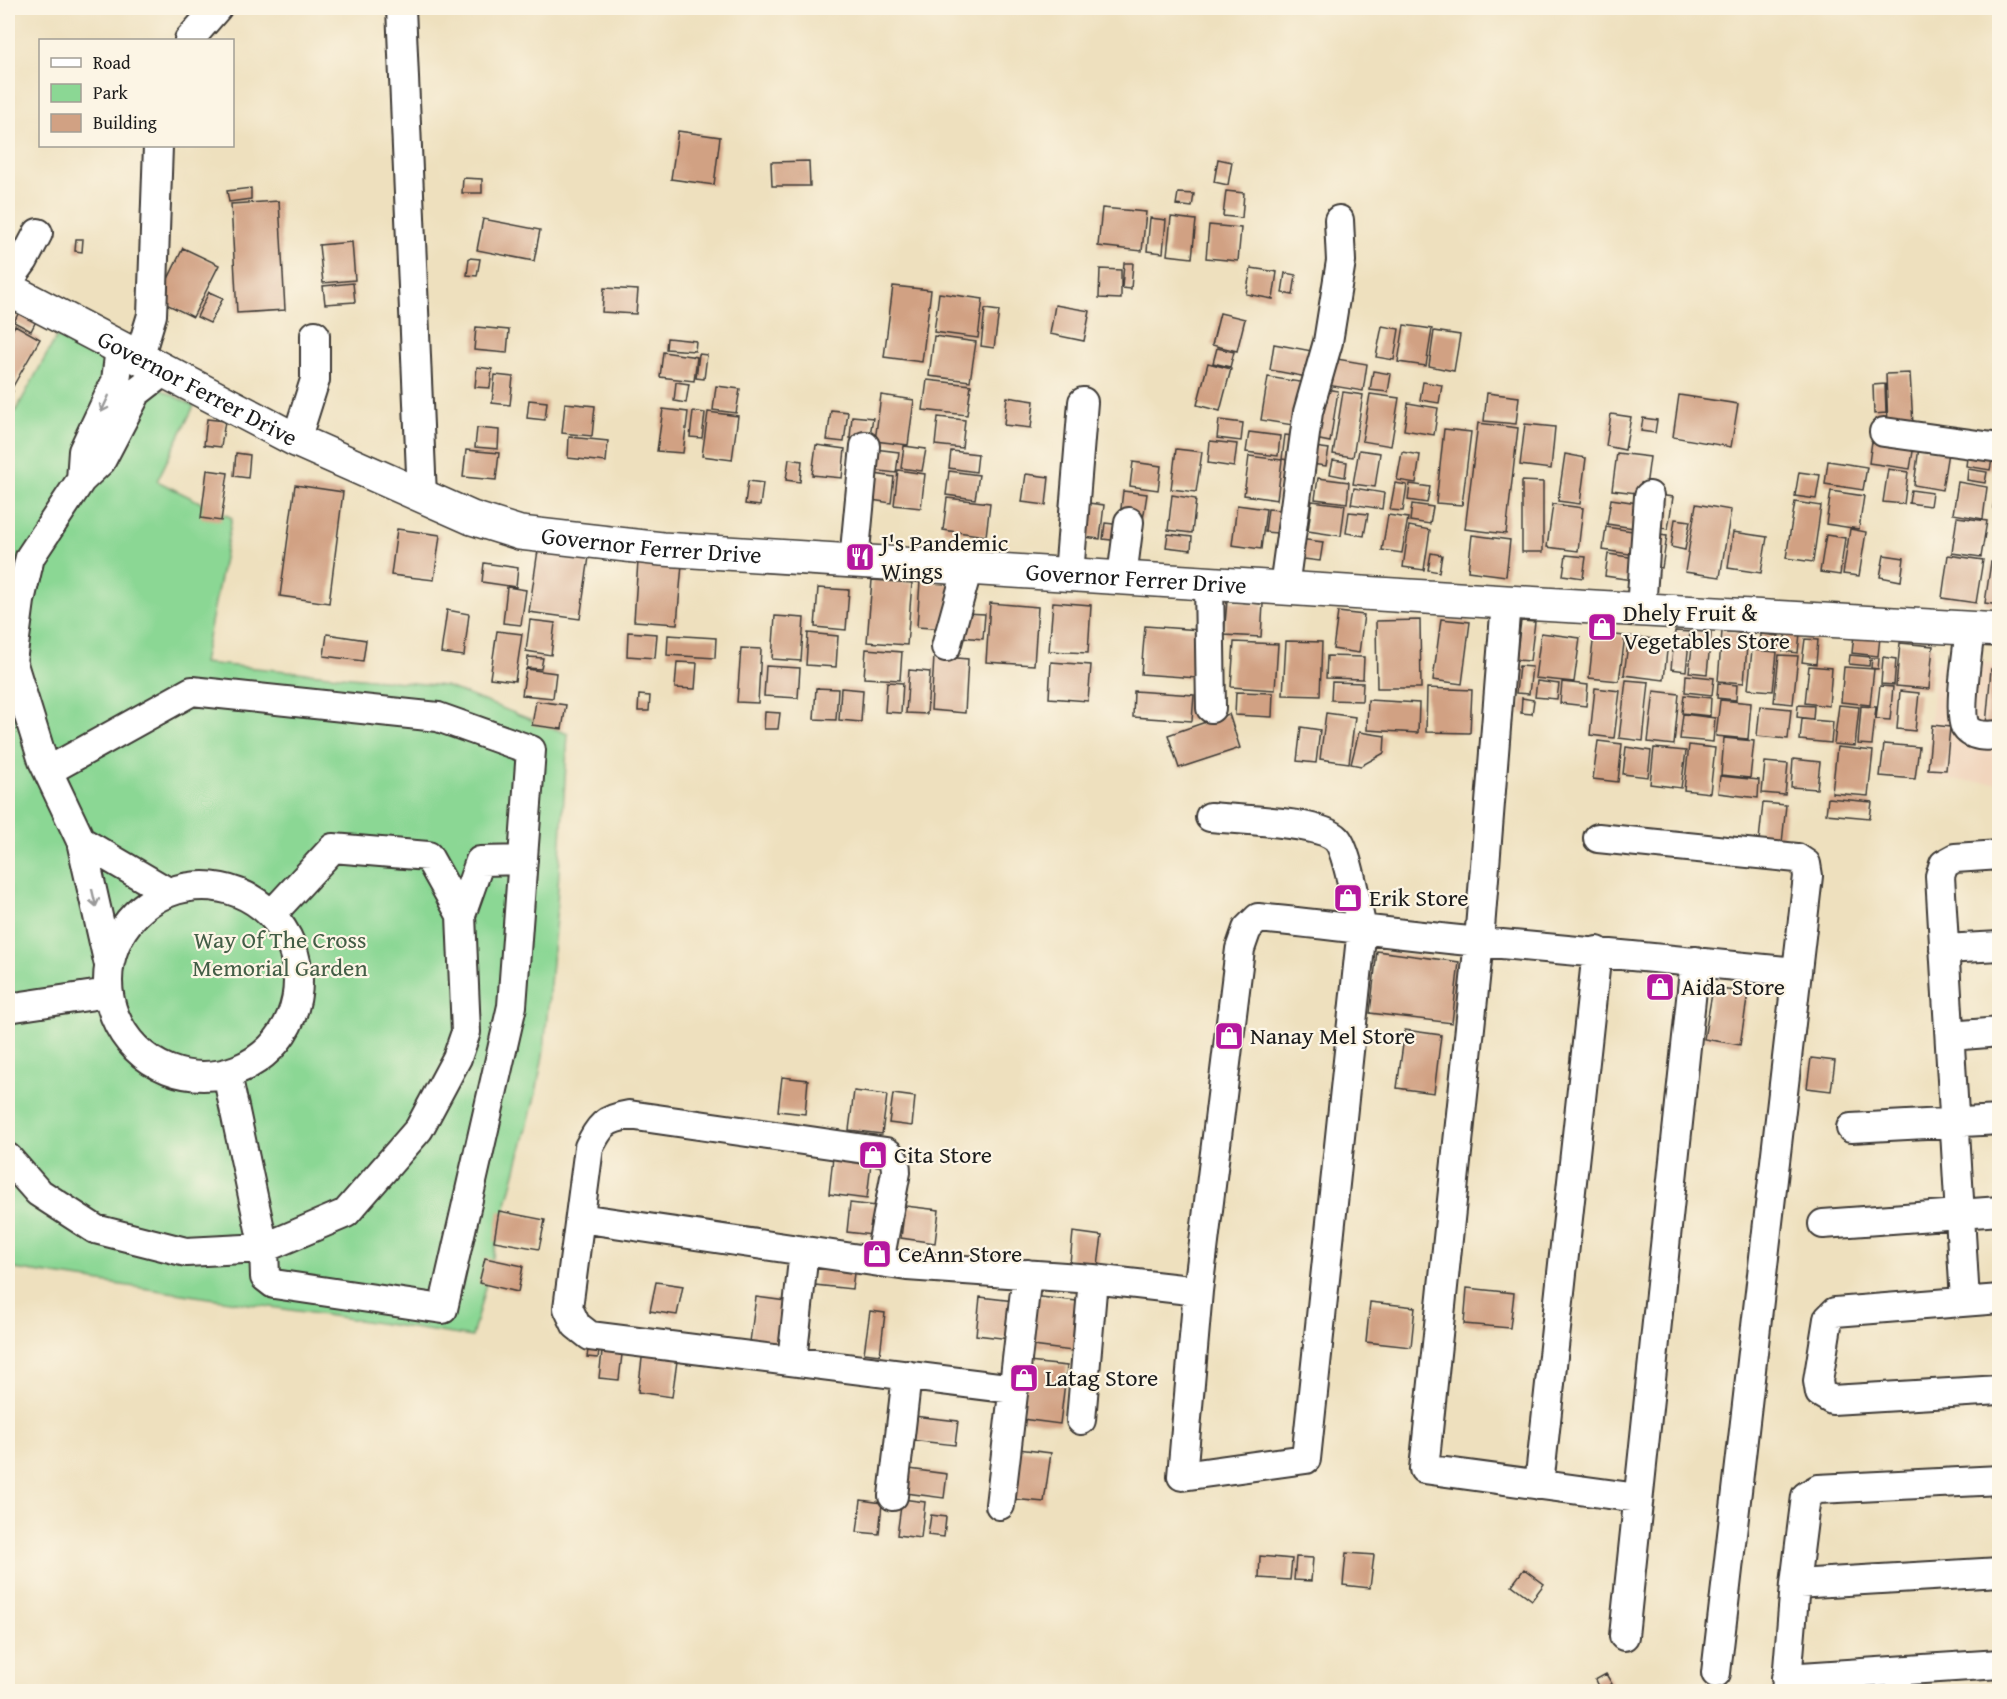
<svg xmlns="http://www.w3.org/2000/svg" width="2007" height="1699" font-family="'Gentium Book Plus',serif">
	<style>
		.built { fill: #f1d5bd }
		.green { fill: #8bd794; stroke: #547a58; stroke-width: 1.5 }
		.building { fill: #d1a183 }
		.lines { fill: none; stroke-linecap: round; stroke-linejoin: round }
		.minor-casing { stroke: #3c3934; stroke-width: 32 }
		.major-casing { stroke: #3c3934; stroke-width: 36 }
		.minor { stroke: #fff; stroke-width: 28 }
		.major { stroke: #fff; stroke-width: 33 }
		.oneway { stroke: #999 }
		.labels { text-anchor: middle; stroke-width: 4.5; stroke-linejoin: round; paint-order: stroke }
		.street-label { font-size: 24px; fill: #1c1c1c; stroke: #fcf5e5 }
		.poi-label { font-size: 24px; fill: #1c1c1c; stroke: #fcf5e5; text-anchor: start }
		.park-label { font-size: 24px; fill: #435d46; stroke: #fcf5e5 }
	</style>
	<rect width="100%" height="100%" fill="#fcf5e5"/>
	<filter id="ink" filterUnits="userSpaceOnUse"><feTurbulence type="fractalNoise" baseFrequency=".0167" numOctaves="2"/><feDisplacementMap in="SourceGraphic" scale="12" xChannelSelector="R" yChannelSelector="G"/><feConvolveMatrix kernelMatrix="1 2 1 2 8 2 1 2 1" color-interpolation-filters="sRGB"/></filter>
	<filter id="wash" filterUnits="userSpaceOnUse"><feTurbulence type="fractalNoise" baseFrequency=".008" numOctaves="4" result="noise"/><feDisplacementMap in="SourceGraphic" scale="24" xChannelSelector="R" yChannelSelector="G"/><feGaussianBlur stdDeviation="1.35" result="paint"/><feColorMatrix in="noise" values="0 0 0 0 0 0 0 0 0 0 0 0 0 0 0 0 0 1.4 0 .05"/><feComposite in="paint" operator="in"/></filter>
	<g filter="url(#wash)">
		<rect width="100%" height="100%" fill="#eee0be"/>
		<path class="built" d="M1936,660l63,4v119l-74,-4z"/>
		<path class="green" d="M57,336l137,70 -37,75 75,37 -29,145 242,23 123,48 -12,184 -12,132 -8,43 -64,244 -464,-69v-860l7,4z"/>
		<g id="blocks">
			<path class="building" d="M678,131l42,6 -6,48 -43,-6z
				M1218,159l14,3 -4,23 -14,-3z
				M809,161l1,25h-38l-1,-24z
				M463,178l19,1v14h-20z
				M251,188v11l-22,3 -2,-11z
				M1226,191l18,2 -2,25 -19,-2z
				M1178,193l16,1 -2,13 -16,-2z
				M279,201l6,109 -48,3 -6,-109z
				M1102,208l44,4 -4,39 -44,-5z
				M1171,217l25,3 -4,38 -25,-3z
				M1150,218l16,2 -3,33 -16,-2z
				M483,219l57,11 -6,31 -57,-11z
				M1209,225l32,3 -3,33 -32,-3z
				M76,239h7l-1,13 -7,-1z
				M352,242l3,38 -32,3 -4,-38z
				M183,248l36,17 -26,52 -35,-17z
				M469,258l11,1 -3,17 -10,-1z
				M1124,263h9l-2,26 -9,-1z
				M1251,268l26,4 -4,27 -27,-5z
				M1100,269l21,1v29l-22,-1z
				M1285,273l11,2 -3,20 -11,-2z
				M353,283l2,19 -30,2 -2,-18z
				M893,286l38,4 -9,72 -38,-5z
				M604,288l34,2 -2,24 -34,-2z
				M209,292l14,6 -13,25 -13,-6z
				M939,293l44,6 -5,39 -44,-6z
				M1055,305l35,6 -6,30 -34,-7z
				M985,309l14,2 -5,37 -13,-2z
				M20,310l17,9 -6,12 -17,-9z
				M1220,313l25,6 -8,32 -25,-6z
				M15,325l25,14 -28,49 -4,-3v-46z
				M1404,325l28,4 -6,37 -28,-4z
				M1382,326l17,3 -5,31 -18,-3z
				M476,327l33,3 -2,23 -33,-3z
				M1434,331l26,4 -6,36 -25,-5z
				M934,336l42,6 -6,39 -41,-5z
				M667,338l29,3 -1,10 -29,-2z
				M1274,344l38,7 -5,26 -37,-7z
				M1217,348l17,4 -4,15 -17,-4z
				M663,352l34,5 -3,24 -34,-4z
				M699,354l8,1 -3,24 -8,-1z
				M1331,358l36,6 -4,27 -36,-6z
				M1208,363l23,6 -11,42 -23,-6z
				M477,367l15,2 -2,19 -15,-1z
				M1373,371l18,3 -3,18 -18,-2z
				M1910,373l3,52 -25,1 -2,-52z
				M495,375l18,2 -3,28 -18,-2z
				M1268,377l38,6 -7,43 -38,-6z
				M927,380l44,5 -4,30 -44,-5z
				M676,382l13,2 -3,19 -12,-2z
				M1423,382l19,3 -3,18 -19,-3z
				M1885,384l1,29 -12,1 -1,-29z
				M716,386l24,3 -4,24 -23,-3z
				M8,388l5,3 -5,12z
				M1318,388l20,3 -8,51 -20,-4z
				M1343,392l20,3 -10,62 -20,-3z
				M1487,393l32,4 -3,27 -32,-3z
				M1370,394l29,4 -8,48 -29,-5z
				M881,395l33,5 -6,45 -33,-4z
				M1679,395l59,9 -7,43 -58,-10z
				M1007,397l27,4 -3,27 -27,-3z
				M529,400l18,2 -2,18 -18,-2z
				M565,403l30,3 -3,30 -30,-3z
				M1408,403l30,5 -4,27 -30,-5z
				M663,409l25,3 -5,41 -26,-2z
				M831,410l17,2 -4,30 -17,-2z
				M693,411l12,2 -3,25 -12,-1z
				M708,412l30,4 -6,44 -30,-4z
				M1611,414l20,3 -6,33 -19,-4z
				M852,416l21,2 -4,22 -19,-2z
				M938,417l27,3 -3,28 -27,-3z
				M1643,418l14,2 -2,13 -14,-2z
				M207,419l18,2 -4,26 -17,-2z
				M1219,420l24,3 -2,18 -24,-3z
				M1478,423l40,5 -12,106 -41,-5z
				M1525,424l30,3 -4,42 -31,-4z
				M477,428l22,2 -1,19 -23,-2z
				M1444,429l27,3 -9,73 -26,-2z
				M1249,432l31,4 -2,20 -32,-4z
				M1873,434l42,6 -5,29 -41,-6z
				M1285,435l8,1 -4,24 -7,-1z
				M569,437l39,4 -2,21 -38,-4z
				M1210,441l27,3 -3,23 -26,-4z
				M816,445l29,4 -3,29 -30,-3z
				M904,446l22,3 -4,22 -21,-3z
				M1306,446l23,3 -3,17 -23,-3z
				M1919,447l29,5 -6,38 -28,-5z
				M866,448l33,4 -3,21 -32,-4z
				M1176,449l26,3 -6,40 -25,-3z
				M466,450l33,3 -3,27 -33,-3z
				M1359,450l21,3 -5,34 -22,-3z
				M951,451l27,3 -2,18 -27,-4z
				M1968,451l25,4 -3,15 -24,-4z
				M1402,452l18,3 -4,28 -19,-3z
				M236,453l14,2 -2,23 -14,-2z
				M1617,453l33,4 -5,37 -33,-4z
				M1565,454l21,4 -6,46 -22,-3z
				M1249,456l33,4 -5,40 -33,-5z
				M789,459l13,2 -2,21 -14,-2z
				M1333,460l14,2 -2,15 -15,-3z
				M1828,461l39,6 -4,23 -38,-6z
				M1133,462l28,4 -3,24 -28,-4z
				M1888,469l20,3 -4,32 -21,-2z
				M1968,469l19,3 -2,11 -18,-3z
				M207,470l21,3 -7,48 -20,-3z
				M898,470l27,4 -4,34 -27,-3z
				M949,471l30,4 -4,24 -29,-4z
				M1799,472l21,3 -4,24 -21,-3z
				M868,473l26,4 -3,26 -26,-4z
				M1026,474l23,3 -3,28 -24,-3z
				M1318,478l31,4 -2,21 -32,-4z
				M748,481l15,2 -3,23 -15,-2z
				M1522,481l21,1v70h-21z
				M1958,482l29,5 -4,32 -30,-5z
				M1395,483l12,2 -4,26 -13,-1z
				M1410,484l20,3 -3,16 -19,-3z
				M295,485l48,7 -14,111 -49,-7z
				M1354,488l30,5 -2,16 -31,-5z
				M1996,489l4,1v19l-7,-1z
				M1911,490l21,3 -2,13 -21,-3z
				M1123,491l24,3 -4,26 -23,-3z
				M1831,491l33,5 -5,33 -33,-5z
				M1172,495l24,4 -4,34 -24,-3z
				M1658,495l15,2 -5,32 -14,-2z
				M947,498l43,5 -4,33 -43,-6z
				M1611,499l33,5 -3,25 -34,-5z
				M1312,501l33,4 -4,31 -33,-5z
				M1080,502l24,3 -4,34 -24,-3z
				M1795,502l26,4 -8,56 -27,-4z
				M1412,504l21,3 -3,17 -20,-3z
				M1553,504l30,4 -5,43 -31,-4z
				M1696,504l35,6 -11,67 -35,-5z
				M1237,505l29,4 -5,40 -29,-4z
				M1268,509l11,1 -2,23 -12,-1z
				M1349,512l19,2 -4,22 -18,-3z
				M1388,515l20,3 -6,35 -20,-3z
				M1957,517l30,4 -6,36 -29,-4z
				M1675,519l15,2 -5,29 -14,-3z
				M1105,523l16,2 -2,16 -16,-2z
				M1409,526l21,4 -6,40 -21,-3z
				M1606,527l33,5 -3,23 -33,-5z
				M397,529l43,6 -6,45 -43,-5z
				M1850,529l16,3 -7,44 -16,-2z
				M1733,532l34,5 -6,36 -33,-5z
				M1168,534l24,3 -1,13 -25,-3z
				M1651,534l16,2 -5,32 -16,-2z
				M1472,535l38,5 -4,36 -38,-5z
				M1826,535l19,3 -5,37 -20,-3z
				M1298,539l25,3 -3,19 -24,-3z
				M538,550l51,7 -9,62 -51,-7z
				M1431,553l11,2 -3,17 -11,-2z
				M1608,554l35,5 -4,22 -34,-5z
				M1566,555l20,2 -3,21 -20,-3z
				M1884,555l20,3 -3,23 -21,-4z
				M1948,555l35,5 -7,43 -34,-5z
				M638,561l44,3 -5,60 -43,-3z
				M1991,562l9,1v42l-15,-2z
				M484,563l34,5 -2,19 -34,-5z
				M872,580l40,3 -5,62 -40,-3z
				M920,581l30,3 -3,45 -30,-2z
				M507,587l19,3 -5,35 -18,-2z
				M818,588l31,2 -3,40 -31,-3z
				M1227,601l36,3 -2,33 -37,-2z
				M1053,602l38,3 -3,48 -39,-2z
				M990,603l48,4 -4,58 -48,-3z
				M447,610l22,4 -5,42 -23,-3z
				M1338,612l26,3 -5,38 -26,-4z
				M963,613l22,1 -2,25 -22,-2z
				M775,616l29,2 -3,43 -29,-2z
				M1441,619l29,3 -8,62 -29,-4z
				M530,620l25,3 -4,32 -25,-4z
				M1420,620l1,68h-44l-1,-67z
				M1521,621l14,1 -5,39 -14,-1z
				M1145,626l55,4 -3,48 -56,-4z
				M497,631l25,3 -7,47 -25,-3z
				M1675,631l15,1 -4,39 -15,-2z
				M1694,631l17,2 -4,41 -18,-2z
				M1722,631l26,3 -4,49 -26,-2z
				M628,632l29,2 -2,24 -28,-2z
				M1786,632l14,1 -2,20 -15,-2z
				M808,633l30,3 -2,31 -30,-2z
				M1541,633l39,5 -6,44 -39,-4z
				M1594,633l31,3 -6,45 -30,-3z
				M327,634l39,6 -3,21 -39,-5z
				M1761,634l18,2 -2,14 -17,-2z
				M668,635l48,3 -1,20 -48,-3z
				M1854,635l26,2 -2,19 -26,-3z
				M1629,636l39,5 -4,39 -40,-5z
				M1805,639l13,1 -2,24 -14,-2z
				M1286,641l36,1 -2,54 -37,-1z
				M1234,642l44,2 -3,46 -44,-3z
				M1900,643l33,3 -4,43 -33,-3z
				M741,648l20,1 -3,54 -21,-1z
				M866,649l36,3 -2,28 -36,-2z
				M1752,650l25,2 -4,39 -25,-2z
				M1779,655l19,1 -5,48 -19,-2z
				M1850,655l20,2 -1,9 -20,-2z
				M934,656l34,3 -3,54 -34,-3z
				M1327,656l37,1 -1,22 -37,-1z
				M528,657l15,1 -2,11 -14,-1z
				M1883,657l13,2 -2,26 -13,-1z
				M1872,658h7l-1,11 -7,-1z
				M677,662l20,1 -2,26 -20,-1z
				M1051,662l40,3 -3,36 -39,-3z
				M766,666l34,2 -2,30 -34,-2z
				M1519,666l13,1 -3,27 -13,-1z
				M1809,666l23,2 -3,38 -24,-3z
				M1844,667l30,2 -4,36 -29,-3z
				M526,669l30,4 -3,25 -31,-3z
				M1991,669l9,1v56l-14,-1z
				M909,670l21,2 -3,42 -21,-1z
				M1686,675l28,3 -2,17 -27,-3z
				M1626,680l23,2 -6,59 -24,-3z
				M1537,681l22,3 -2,15 -22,-2z
				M887,682l16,1 -2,30 -16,-1z
				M1332,682l31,1 -1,18 -31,-1z
				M1562,682l26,3 -2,21 -26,-3z
				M1718,683l19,2 -1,15 -19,-2z
				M1880,686l13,1 -3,33 -14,-1z
				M816,688l22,1 -2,31 -22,-1z
				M841,688l22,2 -2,32 -22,-2z
				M1427,688l45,2 -2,43 -44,-1z
				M1595,688l25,3 -6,47 -24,-3z
				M1134,691l60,4 -2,26 -59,-4z
				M1654,691l25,3 -5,51 -26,-3z
				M1900,691l19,2 -4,38 -18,-2z
				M1236,692l37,1 -1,24 -37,-2z
				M639,695l11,1 -1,15h-11z
				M1684,695l27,3 -1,18 -28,-3z
				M1522,698l12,2 -2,14 -11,-1z
				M1368,700l51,3 -1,30 -51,-3z
				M1720,700l31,3 -3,36 -32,-3z
				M536,701l30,4 -4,24 -30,-4z
				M1798,705l16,1 -1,13 -16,-2z
				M1839,705l20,2 -4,39 -21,-2z
				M1760,706l31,3 -3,30 -31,-3z
				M1861,706l15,1 -4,38 -14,-1z
				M765,712l15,1 -2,16h-14z
				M1326,713l29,4 -6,46 -29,-4z
				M1229,714l11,34 -61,20 -11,-33z
				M1683,714l32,4 -2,24 -33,-3z
				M1802,719l31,3 -2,21 -31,-3z
				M1932,725l18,2 -4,43 -18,-1z
				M1301,727l19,3 -4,33 -19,-2z
				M1359,732l26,4 -1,17 -23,13 -10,-2z
				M1724,738l30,3 -4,37 -29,-3z
				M1598,741l24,3 -4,38 -25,-3z
				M1884,744l35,3 -4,32 -35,-3z
				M1689,745l26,3 -5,45 -26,-3z
				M1626,747l25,4 -3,26 -25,-3z
				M1837,747l36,4 -5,45 -36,-3z
				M1654,748l32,3 -5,37 -31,-4z
				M1793,759l27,3 -3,27 -26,-2z
				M1765,762l23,2 -3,31 -23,-2z
				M1720,776l39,4 -1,18 -40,-5z
				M1828,798l44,4 -2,16 -44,-4z
				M1763,803l23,2 -4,38 -23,-3z
				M1377,951l82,11 -7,61 -82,-10z
				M1713,988l35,5 -8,52 -36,-6z
				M1405,1030l36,5 -7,58 -37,-5z
				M1811,1058l24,3 -4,30 -24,-3z
				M782,1077l26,3 -3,34 -27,-3z
				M854,1091l33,4 -5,39 -33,-4z
				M893,1094l22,3 -3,29 -23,-3z
				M833,1157l38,5 -4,37 -38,-5z
				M850,1203l26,3 -4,29 -25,-3z
				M905,1206l34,4 -4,33 -34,-5z
				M499,1211l46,9 -6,29 -45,-8z
				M1073,1232l29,4 -4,30 -28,-3z
				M485,1258l38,8 -5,26 -39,-9z
				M818,1261l37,4 -3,24 -37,-4z
				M656,1282l27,4 -6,29 -27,-4z
				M1467,1288l47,5 -4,35 -46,-4z
				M1031,1296l55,6 -6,50 -55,-7z
				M756,1297l30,4 -5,45 -31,-4z
				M980,1297l34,4 -4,38 -34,-4z
				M1370,1302l45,5 -4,40 -45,-5z
				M870,1311l15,2 -5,42 -16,-2z
				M589,1343l11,1 -2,14 -11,-1z
				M603,1343l20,3 -4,34 -20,-2z
				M643,1350l35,4 -6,43 -34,-5z
				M1028,1362l39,4 -7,58 -38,-5z
				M913,1416l45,5 -3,24 -45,-5z
				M1018,1449l33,4 -7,49 -32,-3z
				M909,1469l38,5 -3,24 -38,-5z
				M902,1499l23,3 -4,36 -24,-3z
				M861,1500l21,3 -3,31 -22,-2z
				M931,1515l15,2 -2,20 -16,-2z
				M1346,1553l28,2 -4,33 -27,-3z
				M1260,1556l32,3 -2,21 -31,-2z
				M1296,1557l17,1 -2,23 -17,-1z
				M1524,1569l20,15 -12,16 -20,-15z
				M1606,1674l6,10 -12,6 -5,-10z"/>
		</g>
	</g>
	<g filter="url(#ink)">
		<use href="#blocks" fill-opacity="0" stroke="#3c3934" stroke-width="1.5"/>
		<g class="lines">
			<g class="minor-casing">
				<path id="minor" d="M401,8l21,488
					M189,40l28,-32
					M8,282l16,-22 14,-27
					M120,348l-4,33 -33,70 -2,29 20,-19 36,-69 27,-21
					M139,358l13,-43 6,-169
					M1884,432l116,16
					M296,440l19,-60v-45
					M81,480l-51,77 -10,44 -8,60 31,100 38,80 28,124
					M854,561l11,-115
					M1069,574l14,-172
					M1122,577l7,-55
					M1209,583l2,125
					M1284,587l24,-175 20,-70 13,-81 -2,-41
					M1506,602l-27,339 -55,528 214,29
					M1641,609l8,-113
					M1970,629c-2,19 -12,83 -5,97 7,12 23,10 35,9
					M946,647l22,-80
					M48,771l144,-80 246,26 93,33 -19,256 -69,303 -169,-25 -9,-7 -1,-29 -37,-174
					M1210,817c27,3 110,4 127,22 11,13 20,70 25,89l-56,531 -124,17 16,-185 42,-342 7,-20 11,-11c74,7 148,17 222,24 106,10 211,19 317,30
					M1598,838l199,20 9,6 2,12 -92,797
					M81,841l87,51
					M108 981a95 95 0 1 1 190 0a95 95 0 1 1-190 0Z
					M461,915l19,-54 43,-1
					M1944,949l56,-3
					M8,1008l100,-15
					M1950,1036l50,-4
					M1851,1128l149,-8
					M8,1158l30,34 57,37 91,23 78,-4 82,-35 73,-84 38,-71 9,-26 -5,-117 -33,-59 -95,-8 -62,67
					M580,1218l327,48 186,13 105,12
					M1823,1224l177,-13
					M879,1262l17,-90c0,-9 -2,-16 -10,-20l-257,-37c-25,4 -29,11 -40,32l-21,161 8,17 14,11 424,53
					M2000,1299l-165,13 -7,7 -10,62 2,12 12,7 168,-10
					M1965,1301l-25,-425 4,-12 11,-6 45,-3
					M792,1361l12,-110
					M1081,1420l12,-141
					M1539,1485l58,-534
					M893,1496l14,-121
					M1000,1505l27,-231
					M1795,1584l205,-12
					M1624,1636l71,-675
					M1786,1678l214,-14
					M1786,1692l9,-108 11,-88 12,-7 182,-9"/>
			</g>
			<g class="major-casing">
				<g id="major">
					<path id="s1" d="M8,289l288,151 176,78 48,15 142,16 844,53 494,28"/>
				</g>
			</g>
			<use href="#minor" class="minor"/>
			<use href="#major" class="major"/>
		</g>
		<defs><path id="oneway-shaft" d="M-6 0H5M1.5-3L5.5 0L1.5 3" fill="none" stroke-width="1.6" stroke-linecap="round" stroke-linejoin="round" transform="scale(1.5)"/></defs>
		<g class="oneway">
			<use href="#oneway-shaft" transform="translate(105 404) rotate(115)"/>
			<use href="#oneway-shaft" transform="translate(94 898) rotate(77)"/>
		</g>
	</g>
	<defs>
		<g id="restaurant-square" transform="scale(1.5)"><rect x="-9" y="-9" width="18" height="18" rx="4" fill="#b5179e" stroke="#fcf5e5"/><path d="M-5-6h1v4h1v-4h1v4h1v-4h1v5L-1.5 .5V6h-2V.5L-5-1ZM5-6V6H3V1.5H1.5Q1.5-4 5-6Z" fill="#fff"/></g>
		<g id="shop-square" transform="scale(1.5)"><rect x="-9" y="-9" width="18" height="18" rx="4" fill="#b5179e" stroke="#fcf5e5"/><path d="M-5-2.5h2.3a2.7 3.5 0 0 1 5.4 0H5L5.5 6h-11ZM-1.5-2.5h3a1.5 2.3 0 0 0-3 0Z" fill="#fff"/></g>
	</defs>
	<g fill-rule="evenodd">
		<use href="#restaurant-square" x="860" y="557"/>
		<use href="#shop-square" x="1602" y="627"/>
		<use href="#shop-square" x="1348" y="898"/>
		<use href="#shop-square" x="1660" y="987"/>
		<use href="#shop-square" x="1229" y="1036"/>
		<use href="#shop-square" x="873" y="1155"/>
		<use href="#shop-square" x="877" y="1254"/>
		<use href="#shop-square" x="1024" y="1378"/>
	</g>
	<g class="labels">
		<g class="street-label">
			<text dy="8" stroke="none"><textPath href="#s1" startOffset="214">Governor Ferrer Drive</textPath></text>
			<text dy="8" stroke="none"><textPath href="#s1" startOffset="700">Governor Ferrer Drive</textPath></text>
			<text dy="8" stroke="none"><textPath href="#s1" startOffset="1186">Governor Ferrer Drive</textPath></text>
		</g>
		<g class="poi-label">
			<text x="881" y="551">J's Pandemic<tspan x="881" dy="28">Wings</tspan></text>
			<text x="1623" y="621">Dhely Fruit &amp;<tspan x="1623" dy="28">Vegetables Store</tspan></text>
			<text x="1369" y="906">Erik Store</text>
			<text x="1681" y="995">Aida Store</text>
			<text x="1250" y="1044">Nanay Mel Store</text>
			<text x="894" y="1163">Cita Store</text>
			<text x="898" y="1262">CeAnn Store</text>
			<text x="1045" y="1386">Latag Store</text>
		</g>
		<g class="park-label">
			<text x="280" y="948">Way Of The Cross<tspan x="280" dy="28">Memorial Garden</tspan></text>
		</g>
	</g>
	<rect width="2007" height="1699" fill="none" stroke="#fcf5e5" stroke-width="30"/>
	<rect x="39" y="39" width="195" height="108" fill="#fcf5e5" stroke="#a29e95" stroke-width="1.5"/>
	<rect x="51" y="58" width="30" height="9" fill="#ffffff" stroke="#a29e95" stroke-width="1.5"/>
	<text x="93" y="69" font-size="18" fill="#1c1c1c">Road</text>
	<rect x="51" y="84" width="30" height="18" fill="#8bd794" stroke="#a29e95" stroke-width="1.5"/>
	<text x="93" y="99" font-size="18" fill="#1c1c1c">Park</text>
	<rect x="51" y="114" width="30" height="18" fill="#d1a183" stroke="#a29e95" stroke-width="1.5"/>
	<text x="93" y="129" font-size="18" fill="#1c1c1c">Building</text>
</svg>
